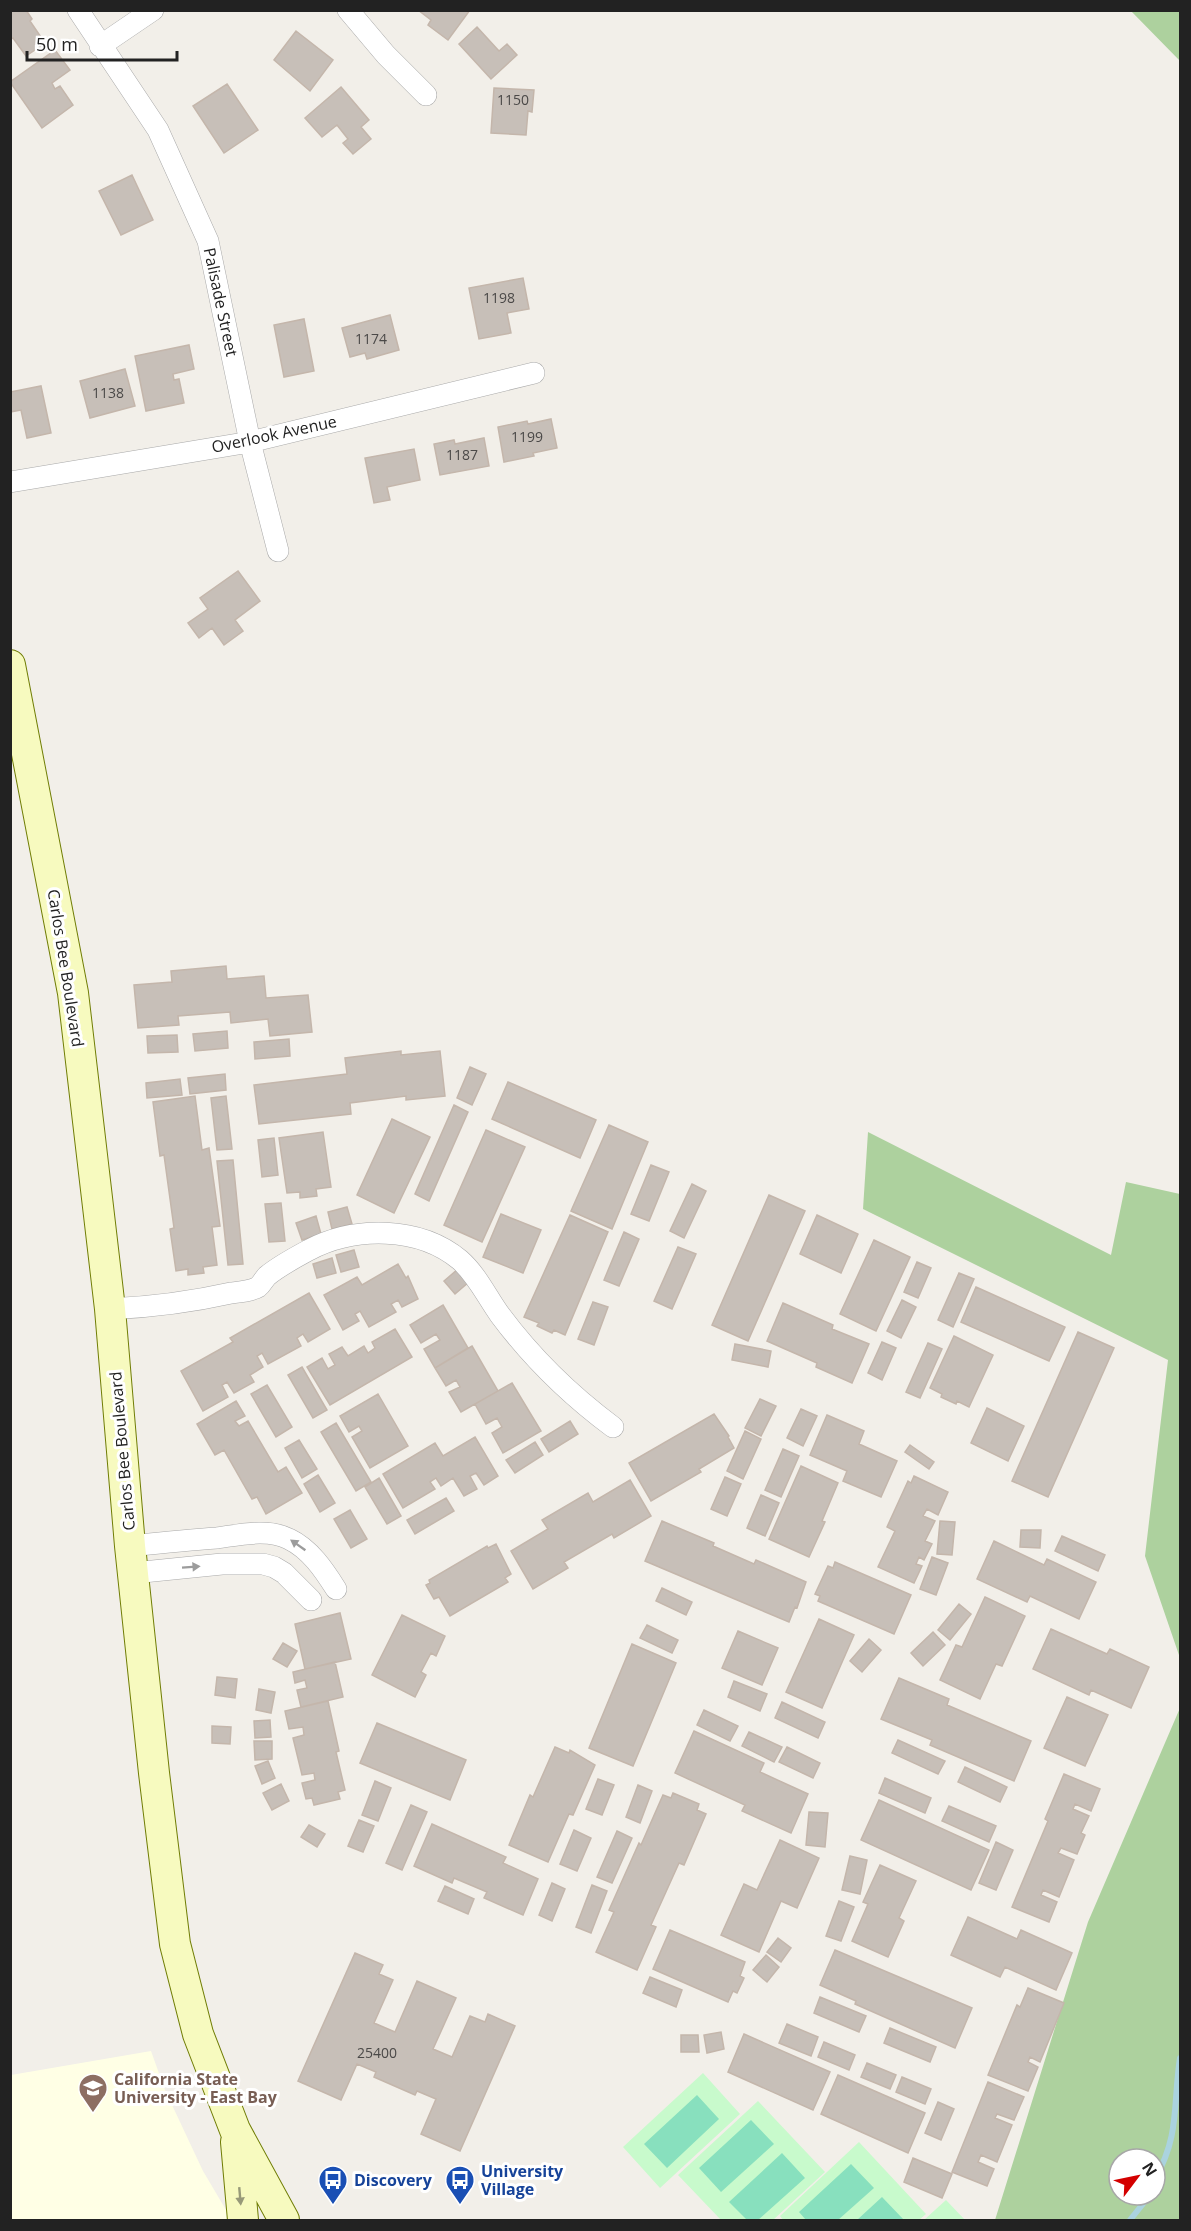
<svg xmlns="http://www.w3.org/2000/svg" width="1191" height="2231" font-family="'Open Sans',sans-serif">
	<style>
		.education { fill: #ffffe5 }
		.forest { fill: #add19e; fill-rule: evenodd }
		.park { fill: #c8facc }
		.pitch { fill: #88e0be }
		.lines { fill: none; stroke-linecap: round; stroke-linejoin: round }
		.stream { stroke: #aad3df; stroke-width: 6 }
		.building { fill: #c7bfb8; stroke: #c4b6ab; stroke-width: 1.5 }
		.street-casing { stroke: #a9a9a9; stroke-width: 22 }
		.secondary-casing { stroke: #707d05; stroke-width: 32 }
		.street { stroke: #fff; stroke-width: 21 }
		.secondary { stroke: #f7fabf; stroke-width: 30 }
		.oneway { fill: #9c9c9c }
		.oneway2 { fill: #979978 }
		.labels { text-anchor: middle; stroke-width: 6; stroke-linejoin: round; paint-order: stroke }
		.number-label { font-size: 14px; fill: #4b4948 }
		.street-label { font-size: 16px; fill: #222; stroke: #fff }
		.education-label { font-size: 16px; font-weight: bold; fill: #785e54; stroke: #fff; text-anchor: start }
		.transit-label { font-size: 16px; font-weight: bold; fill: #164399; stroke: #fff; text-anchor: start }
	</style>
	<rect width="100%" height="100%" fill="#f2efe9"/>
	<path class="education" d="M151,2051l14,39 38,81 29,49h-221v-145z"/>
	<path class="forest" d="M1131,11h49v50z
		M868,1132l243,123 15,-73 54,12v464l-35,-102 23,-196 -305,-151z
		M1180,1708v512h-185l93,-298zM1119,2159h36v36h-36z"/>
	<path class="park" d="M703,2073l37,41 -80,74 -37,-41z
		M758,2101l67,71 -52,48h-52l-43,-45z
		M859,2142l67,72 -7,6h-136l-3,-4z
		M946,2200l19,20h-41z"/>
	<path class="pitch" d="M697,2095l22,24 -52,49 -23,-24z
		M751,2120l23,24 -53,48 -22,-24z
		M782,2153l23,25 -47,42h-11l-18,-18z
		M851,2164l23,24 -36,32h-32l-7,-8z
		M882,2197l22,23h-47z"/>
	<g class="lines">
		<path class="stream" d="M1155,2178c25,-41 18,-76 25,-120
			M1130,2220l20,-25"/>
	</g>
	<path class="building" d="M10,10h16l6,9 -2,2 15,22 -19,13 -13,-18 -3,2z
		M418,10h52l-22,30 -20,-15 3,-5z
		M477,27l22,24 8,-7 10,11 -26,24 -32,-35z
		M296,31l37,29 -23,31 -36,-31z
		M55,50l15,20 -18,13 3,6 5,-3 13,19 -31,23 -32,-46z
		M227,84l31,46 -34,23 -31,-47z
		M341,87l28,33 -8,7 10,12 -18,15 -10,-11 5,-4 -11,-14 -15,12 -17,-19z
		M494,88l40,2 -2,22 -4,-1 -2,24 -35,-2z
		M132,175l21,45 -32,15 -22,-44z
		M523,278l6,31 -22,4 4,20 -32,6 -10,-51z
		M390,315l9,35 -32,9 -2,-6 -15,4 -8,-29z
		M304,319l10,52 -30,6 -10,-52z
		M189,345l5,24 -21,5 1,6 5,-1 5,24 -38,8 -11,-55z
		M125,369l10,37 -45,12 -10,-37z
		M41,386l10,47 -24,5 -6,-28 -11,2v-20z
		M551,419l6,29 -24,5 1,3 -30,6 -6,-35 29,-6 1,3z
		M484,438l5,28 -49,9 -6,-31 20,-4 1,4z
		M414,449l6,31 -33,7 3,13 -16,3 -9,-45z
		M238,571l22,30 -25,19 8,11 -19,14 -12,-17 -13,10 -11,-15 20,-14 -8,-11z
		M226,966l1,13 37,-3 2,22 42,-3 4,37 -42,4 -2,-17 -37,4 -1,-11 -52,4 1,9 -41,3 -4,-43 38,-3 -1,-11z
		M227,1031l1,17 -33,3 -2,-17z
		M177,1035l1,17 -30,1 -1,-17z
		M289,1039l1,17 -35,3 -1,-17z
		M401,1051v4l39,-4 5,45 -39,4v-4l-56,7 1,11 -92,10 -5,-39 93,-11 -2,-16z
		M470,1067l16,7 -14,31 -15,-7z
		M225,1074l1,16 -36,4 -2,-16z
		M180,1079l2,16 -35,3 -1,-15z
		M508,1082l88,38 -16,38 -88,-39z
		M195,1096l7,54 7,-2 11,78 -8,1 5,38 -14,2 1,6 -16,2v-6l-12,2 -6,-42 4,-1 -10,-73 -4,1 -7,-54z
		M226,1096l6,53 -15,1 -6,-52z
		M454,1105l14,7 -39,89 -14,-7z
		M392,1119l38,18 -36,76 -37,-18z
		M609,1125l39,17 -36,87 -41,-18z
		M486,1130l39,17 -43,95 -38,-17z
		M323,1132l8,55 -15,2 1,7 -17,2v-6l-13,1 -8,-55z
		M274,1138l4,37 -16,2 -4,-37z
		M233,1160l10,104 -15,1 -11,-104z
		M651,1165l18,7 -20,49 -18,-7z
		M692,1184l14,7 -22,47 -14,-7z
		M769,1195l36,16 -57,130 -36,-16z
		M281,1203l4,38 -16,1 -4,-38z
		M347,1207l5,17 -20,5 -4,-17z
		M501,1214l40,16 -18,43 -40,-16z
		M570,1215l38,17 -43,103 -11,-5 -2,3 -15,-7 2,-3 -15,-6z
		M817,1215l41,19 -17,39 -41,-19z
		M316,1216l5,18 -19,6 -6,-17z
		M624,1232l15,7 -20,47 -15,-6z
		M874,1240l36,17 -34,74 -36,-17z
		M678,1247l18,7 -24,55 -18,-8z
		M354,1250l5,17 -18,5 -5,-17z
		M332,1258l4,15 -19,5 -4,-14z
		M917,1262l14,6 -13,30 -14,-6z
		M398,1264l8,14 2,-2 10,23 -16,8 -4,-7 -7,4 5,8 -27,15 -9,-16 -5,3 4,7 -16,9 -19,-35 33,-18 5,8z
		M458,1269l11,13 -14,12 -11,-13z
		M959,1273l15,6 -21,48 -15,-7z
		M976,1287l89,40 -16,34 -88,-39z
		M309,1293l21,36 -22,13 -5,-8 -6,4 4,8 -33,18 -6,-11 -5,3 6,11 -13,8 4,7 -20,11 -7,-11 -5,3 6,12 -25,14 -22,-40 52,-29 -3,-4z
		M902,1300l14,7 -15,31 -14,-7z
		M593,1302l15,5 -14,38 -16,-6z
		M783,1303l50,22 -1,4 37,15 -17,39 -36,-16 1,-4 -50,-22z
		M443,1305l25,43 -33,20 -11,-19 16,-9 -4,-6 -15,9 -11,-18z
		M395,1329l17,28 -82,48 -23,-38 15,-9 6,11 7,-4 -6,-11 13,-7 6,9 16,-10 4,7 7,-5 -3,-6z
		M1078,1332l36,16 -66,149 -36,-16z
		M954,1336l39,19 -24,52 -12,-6 -1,3 -15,-7 1,-3 -12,-6z
		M882,1342l14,6 -14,32 -14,-7z
		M928,1343l14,6 -22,49 -14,-6z
		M735,1344l36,7 -3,16 -36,-7z
		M472,1346l26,45 -37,21 -12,-20 11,-5 -4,-7 -10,6 -11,-18z
		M302,1367l25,43 -14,8 -25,-43z
		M512,1383l29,48 -38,22 -11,-20 10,-6 -5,-9 -11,6 -11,-20z
		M267,1385l25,42 -16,10 -25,-43z
		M378,1394l30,52 -38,22 -18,-31 10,-6 -3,-5 -10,6 -9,-16z
		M760,1399l16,7 -15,30 -16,-8z
		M236,1401l9,15 -10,5 4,5 9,-5 30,51 8,-5 16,26 -36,21 -9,-17 -5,2 -28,-49 -9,5 -18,-31z
		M987,1408l37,18 -16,35 -37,-18z
		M801,1409l16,7 -14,30 -16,-8z
		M714,1414l15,22 -1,1 6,11 -35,21 2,3 -50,29 -22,-38z
		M827,1415l37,16 -5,13 38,17 -16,36 -38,-16 4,-10 -37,-16z
		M570,1421l8,13 -29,18 -8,-13z
		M336,1423l35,59 -15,9 -35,-59z
		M745,1431l16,8 -18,40 -16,-8z
		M475,1437l23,39 -14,9 -8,-12 -6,3 7,13 -13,7 -11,-18 -12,8 -5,-8 -6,4 5,7 -32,19 -20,-34 52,-31 8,13z
		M299,1440l18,29 -15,9 -17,-30z
		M535,1442l8,13 -28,18 -9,-13z
		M910,1445l24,17 -5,7 -24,-17z
		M783,1449l16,7 -18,41 -16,-7z
		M801,1466l37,17 -16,38 3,1 -16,35 -40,-18z
		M318,1475l17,28 -15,9 -16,-28z
		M914,1476l34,16 -10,23 -11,-6 -4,7 12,5 -10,20 7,3 -8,16 -5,-3 -3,7 6,2 -8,17 -36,-16 17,-36 -8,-4 21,-46 3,2z
		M725,1477l16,7 -14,32 -16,-7z
		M379,1478l22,38 -14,8 -22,-37z
		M630,1480l21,36 -37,22 -2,-4 -48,28 4,6 -35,21 -22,-38 37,-22 -6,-9 46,-27 5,9z
		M761,1495l18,8 -14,33 -18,-8z
		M446,1498l8,13 -39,23 -8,-14z
		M350,1510l17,29 -16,9 -17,-29z
		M662,1521l52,22 -1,3 41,18 2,-4 50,22 -9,26 -2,-1 -6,15 -144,-61z
		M940,1521l15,1 -3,33 -15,-1z
		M1021,1530h20l-1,18 -20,-1z
		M1062,1536l43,19 -7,16 -43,-20z
		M994,1541l50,24 3,-6 49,23 -17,37 -49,-23 -3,6 -50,-23z
		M496,1544l15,30 -6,4 3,4 -58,34 -11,-19 -5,2 -8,-14 4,-2 -1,-3 58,-34 1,2z
		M932,1557l16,6 -12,32 -16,-6z
		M835,1562l76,33 -17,39 -76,-33 2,-5 -5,-2 13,-28 5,2z
		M662,1588l30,14 -6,13 -30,-14z
		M985,1597l40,19 -23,50 -6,-2 -16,35 -40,-19 16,-35 6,2z
		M959,1604l12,10 -21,26 -12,-10z
		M340,1613l11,46 -46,10 -10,-45z
		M402,1615l43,21 -9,20 -5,-3 -10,19 5,3 -11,22 -43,-22z
		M819,1619l35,16 -32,73 -36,-16z
		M647,1625l31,15 -6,13 -32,-15z
		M1051,1629l56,25 3,-5 39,18 -18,41 -40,-18 -2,5 -56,-26z
		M738,1631l40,17 -16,37 -40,-17z
		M933,1632l12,13 -22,21 -12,-13z
		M869,1639l12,11 -19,22 -12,-11z
		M283,1643l14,8 -10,16 -14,-8z
		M632,1644l44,19 -43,103 -44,-18z
		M335,1662l8,35 -42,10 -4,-17 10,-2 -2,-8 -10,3 -2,-11z
		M217,1677l20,2 -2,19 -20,-3z
		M899,1678l50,21 -2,6 84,36 -17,40 -84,-36 2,-5 -51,-21z
		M734,1681l33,13 -7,17 -32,-14z
		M259,1689l16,3 -4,21 -15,-3z
		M1067,1697l41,18 -23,51 -41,-18z
		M328,1701l11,50 -3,1 9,38 -7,2 2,7 -26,6 -2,-7 -6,1 -4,-16 13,-3 -1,-7 -12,2 -9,-37 11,-3 -1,-8 -14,2 -4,-18z
		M782,1702l43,20 -7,16 -43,-20z
		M704,1710l34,16 -8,15 -33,-16z
		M270,1720l1,17 -16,1 -1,-17z
		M377,1723l89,37 -16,40 -90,-37z
		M212,1726l19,1 -1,17 -18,-1z
		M694,1731l70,32 -4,9 48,22 -17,39 -49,-22 3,-6 -70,-32z
		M749,1732l33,15 -8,15 -32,-16z
		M898,1740l47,21 -7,13 -46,-21z
		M254,1741h18v18l-17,1z
		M555,1747l14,6 1,-3 25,15 -22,50 -4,-1 -21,48 -39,-17 21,-50 3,2z
		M787,1747l33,16 -7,15 -34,-16z
		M268,1761l7,17 -13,6 -7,-18z
		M965,1767l42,20 -7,15 -42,-20z
		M1064,1774l36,15 -9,22 -16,-7 -2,5 16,7 -8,17 4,2 -8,19 -16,-6 -3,5 16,7 -15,37 -16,-7 -2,5 16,7 -8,20 -37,-15 36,-86 -3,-2z
		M885,1778l46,20 -6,15 -46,-20z
		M598,1779l16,6 -12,30 -16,-6z
		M375,1781l16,7 -13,33 -16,-6z
		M281,1784l8,17 -17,9 -9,-17z
		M638,1785l14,6 -12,32 -14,-6z
		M673,1793l26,11 -2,6 9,4 -22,51 -5,-2 -28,62 5,2 -19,43 -41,-18 18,-40 -5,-2 30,-67 2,2 22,-50 8,3z
		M879,1800l110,50 -18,40 -110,-50z
		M411,1805l16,7 -25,58 -16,-7z
		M949,1806l47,20 -7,16 -47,-21z
		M809,1812l19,1 -3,34 -19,-2z
		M359,1820l15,6 -11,26 -15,-6z
		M432,1824l74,33 -3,6 35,16 -15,36 -39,-17 3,-6 -33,-14 -2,5 -38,-17z
		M309,1825l16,9 -8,13 -16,-10z
		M574,1830l17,8 -14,33 -17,-7z
		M617,1831l15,7 -20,45 -15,-6z
		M780,1840l39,18 -22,50 -16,-7 -22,51 -38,-17 23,-51 13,6z
		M996,1842l17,8 -17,40 -17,-7z
		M850,1856l17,4 -7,34 -18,-4z
		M880,1865l36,16 -17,37 5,3 -16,36 -36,-16 16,-37 -5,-2z
		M552,1883l13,6 -13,32 -13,-6z
		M592,1885l15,6 -16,42 -15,-6z
		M445,1886l29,13 -6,15 -30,-13z
		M839,1901l15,6 -13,34 -15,-5z
		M968,1917l49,22 4,-9 51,23 -16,37 -51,-23 -5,10 -49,-22z
		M670,1930l75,32 -5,14 4,2 -7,15 -4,-2 -5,11 -75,-33z
		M778,1938l13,10 -10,14 -14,-10z
		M835,1950l137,58 -17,40 -100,-44 1,-3 -36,-16z
		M355,1953l28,12 -4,9 14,6 -19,43 21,9 22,-51 39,17 -23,51 19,8 18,-41 15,6 3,-8 27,12 -55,125 -39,-17 15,-35 -19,-8 -2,4 -41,-18 2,-5 -19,-8 -16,36 -43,-19z
		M766,1955l13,12 -12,15 -14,-12z
		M650,1977l32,13 -6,17 -33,-14z
		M1028,1988l36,15 -24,59 -10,-5 -2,5 10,5 -10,24 -40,-16 29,-70 3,2z
		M820,1997l46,19 -7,16 -45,-19z
		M787,2024l31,13 -7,19 -32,-13z
		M890,2028l46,19 -6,15 -46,-19z
		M721,2032l3,17 -17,4 -3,-18z
		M744,2034l86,38 -17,38 -85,-38z
		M681,2035h17l1,17h-18z
		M824,2042l31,13 -6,15 -31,-13z
		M867,2063l29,12 -6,14 -29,-12z
		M838,2075l87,38 -17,40 -87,-39z
		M902,2077l29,12 -6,15 -29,-12z
		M988,2082l36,15 -10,23 -17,-6 -2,4 17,7 -15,37 -16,-7 -3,7 16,7 -7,17 -35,-14z
		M938,2102l16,7 -13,31 -16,-7z
		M913,2158l39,16 -10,24 -38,-16z"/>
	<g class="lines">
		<g class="street-casing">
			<path id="street" d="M78,10l80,120 50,111 42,201 28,109
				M348,10l38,45 40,40
				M100,46l53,-36
				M10,482l240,-40 284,-69
				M110,1309c41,-2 81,-7 121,-16 8,-1 21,-2 27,-6 4,-3 6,-8 9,-11 12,-10 29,-19 42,-26 46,-24 110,-24 151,10 17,15 27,37 40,55 32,43 70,80 113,112
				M130,1546c29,-3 58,-6 87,-8 22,-3 51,-10 72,1 21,10 35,31 47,50
				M133,1573l89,-9h41l11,3 10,6 27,27"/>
		</g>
		<g class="secondary-casing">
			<path id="secondary" d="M10,665l63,328 37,316 20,237 24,227 21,171 23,90 37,96 49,90
				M236,2142l7,78"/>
		</g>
		<use href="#street" class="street"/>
		<use href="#secondary" class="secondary"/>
	</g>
	<defs><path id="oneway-solid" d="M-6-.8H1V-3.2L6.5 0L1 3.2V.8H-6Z" transform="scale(1.5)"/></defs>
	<g class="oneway">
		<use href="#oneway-solid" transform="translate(298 1545) rotate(-145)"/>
		<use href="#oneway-solid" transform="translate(191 1567) rotate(-4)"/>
	</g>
	<use class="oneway2" href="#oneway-solid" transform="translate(240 2196) rotate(85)"/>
	<defs>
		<g id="university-pin" transform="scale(1.5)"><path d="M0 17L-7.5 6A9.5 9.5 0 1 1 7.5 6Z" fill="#8d6e63" stroke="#fff"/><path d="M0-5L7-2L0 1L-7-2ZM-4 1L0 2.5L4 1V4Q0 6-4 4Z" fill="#fff"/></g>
		<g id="bus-pin" transform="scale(1.5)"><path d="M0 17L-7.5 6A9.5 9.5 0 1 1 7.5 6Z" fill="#1a4fb4" stroke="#fff"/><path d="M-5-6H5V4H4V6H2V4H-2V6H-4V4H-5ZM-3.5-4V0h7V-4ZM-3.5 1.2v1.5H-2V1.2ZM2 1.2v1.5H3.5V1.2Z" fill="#fff"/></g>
	</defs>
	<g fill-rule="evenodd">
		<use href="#university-pin" x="93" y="2088"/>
		<use href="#bus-pin" x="333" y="2180"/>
		<use href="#bus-pin" x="460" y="2180"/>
	</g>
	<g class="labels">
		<g class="number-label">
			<text x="513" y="105">1150</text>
			<text x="499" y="303">1198</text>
			<text x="371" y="344">1174</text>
			<text x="108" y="398">1138</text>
			<text x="527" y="442">1199</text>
			<text x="462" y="460">1187</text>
			<text x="377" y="2058">25400</text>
		</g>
		<g class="street-label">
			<text transform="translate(221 302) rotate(78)" y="6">Palisade Street</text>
			<text transform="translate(274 434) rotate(-12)" y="6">Overlook Avenue</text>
			<text transform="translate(66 968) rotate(81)" y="6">Carlos Bee Boulevard</text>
			<text transform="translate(122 1451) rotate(-95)" y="6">Carlos Bee Boulevard</text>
		</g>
		<g class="education-label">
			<text x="114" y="2085">California State<tspan x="114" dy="18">University - East Bay</tspan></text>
		</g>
		<g class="transit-label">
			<text x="481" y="2177">University<tspan x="481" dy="18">Village</tspan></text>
			<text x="354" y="2186">Discovery</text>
		</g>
	</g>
	<rect width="1191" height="2231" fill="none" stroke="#222222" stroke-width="24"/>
	<g transform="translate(1137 2177) rotate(58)"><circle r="28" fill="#ffffff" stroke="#a7a7a7" stroke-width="1.5"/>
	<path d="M0-4.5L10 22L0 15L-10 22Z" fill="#d40000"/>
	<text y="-9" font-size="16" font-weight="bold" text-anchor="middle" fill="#222222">N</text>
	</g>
	<path d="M27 51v9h150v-9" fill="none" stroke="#222222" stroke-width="3"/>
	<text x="36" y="51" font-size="18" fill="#222222" stroke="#ffffff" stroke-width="4.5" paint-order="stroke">50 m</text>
</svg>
